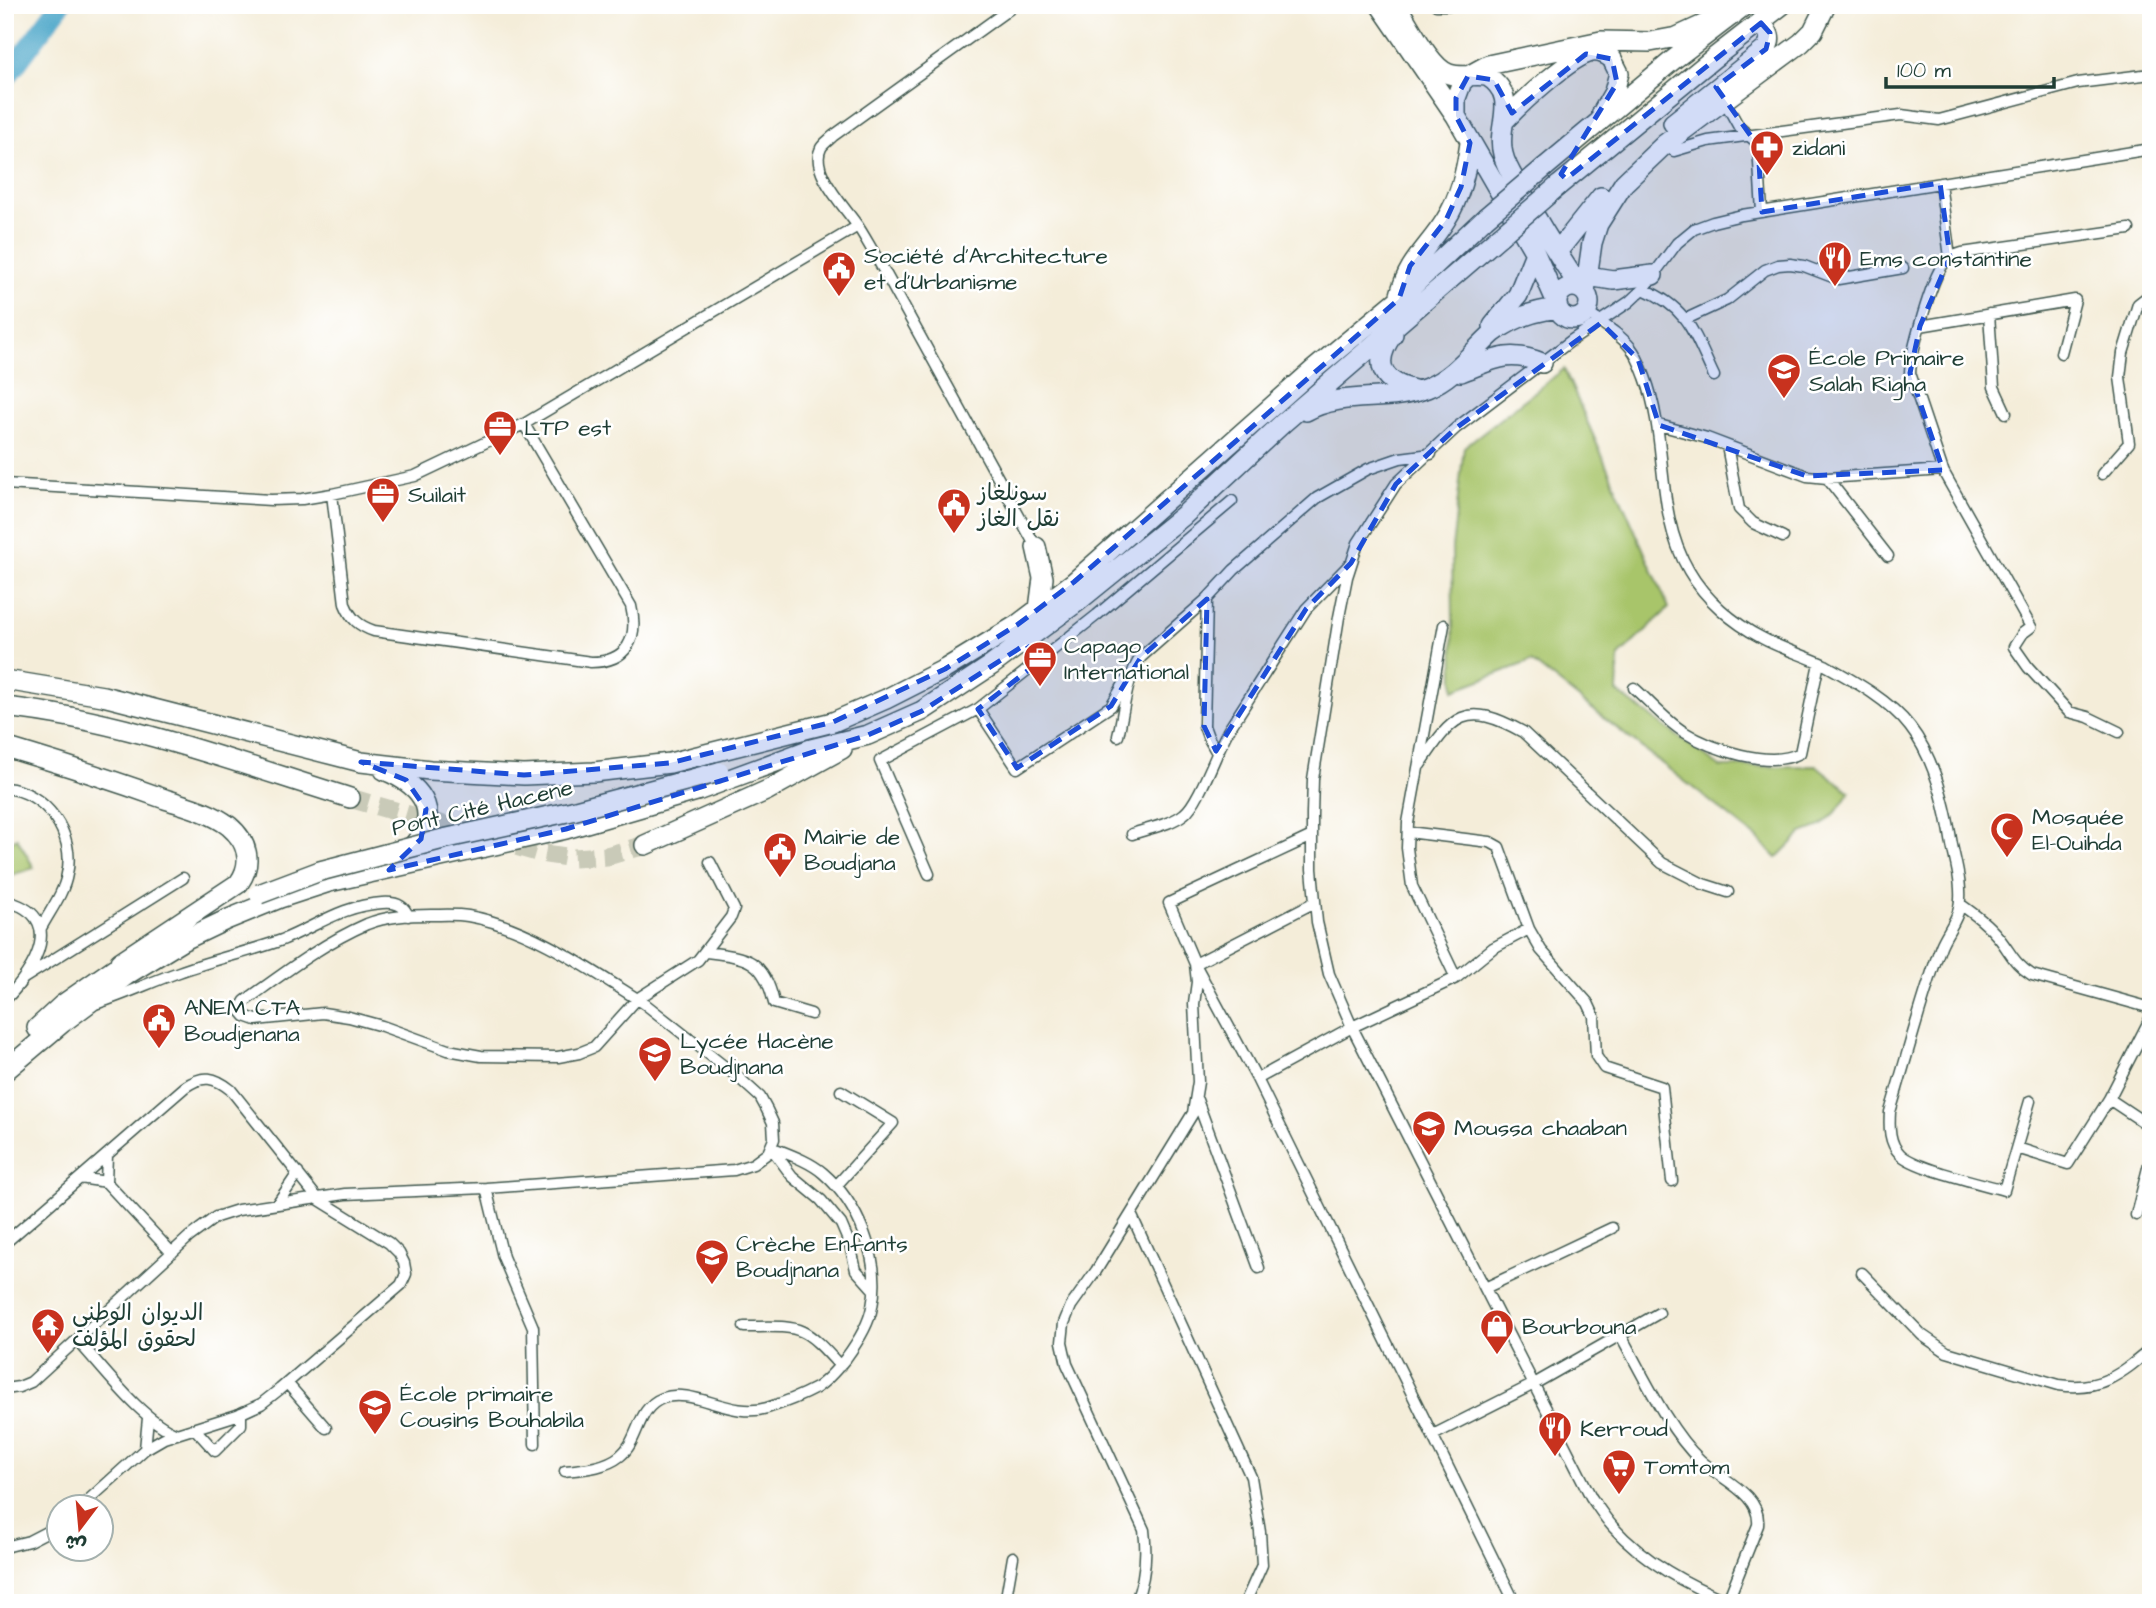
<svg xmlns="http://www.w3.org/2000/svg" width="2156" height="1608" font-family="'Architects Daughter','Playpen Sans Arabic',sans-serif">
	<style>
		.green { fill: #a8c56b; stroke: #648150; stroke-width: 2 }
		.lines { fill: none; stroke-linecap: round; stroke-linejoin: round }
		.river { stroke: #4aa5c8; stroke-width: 21 }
		.highway-tunnel { stroke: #c9cab8; stroke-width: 19; stroke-dasharray: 19 10; stroke-linecap: butt }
		.street-casing { stroke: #3f574d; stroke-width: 13 }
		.highway-casing { stroke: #3f574d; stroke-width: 22 }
		.street { stroke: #fff; stroke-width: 10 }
		.highway { stroke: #fff; stroke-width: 19 }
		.highway-bridge-casing { stroke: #3f574d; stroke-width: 22; stroke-linecap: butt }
		.highway-bridge { stroke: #fff; stroke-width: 19 }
		.marked { fill: #1d4ed8; fill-opacity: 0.2; stroke: #1d4ed8; stroke-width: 5; stroke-dasharray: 14 9; stroke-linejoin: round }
		.labels { text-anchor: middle; stroke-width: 5; stroke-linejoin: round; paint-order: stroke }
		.poi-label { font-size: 23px; fill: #1f3d34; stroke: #fff; text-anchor: start }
		.street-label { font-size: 23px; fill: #1f3d34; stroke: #fff }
	</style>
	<rect width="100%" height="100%" fill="#fff"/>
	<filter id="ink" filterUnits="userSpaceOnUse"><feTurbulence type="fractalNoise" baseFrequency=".0143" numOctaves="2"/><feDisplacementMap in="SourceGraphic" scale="14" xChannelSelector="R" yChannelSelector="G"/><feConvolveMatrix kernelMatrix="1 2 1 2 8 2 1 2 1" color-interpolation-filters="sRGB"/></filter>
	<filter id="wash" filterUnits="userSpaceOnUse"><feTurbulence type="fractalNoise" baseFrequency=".00686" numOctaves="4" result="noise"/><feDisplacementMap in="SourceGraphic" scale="28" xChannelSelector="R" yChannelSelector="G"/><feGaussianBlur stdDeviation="1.57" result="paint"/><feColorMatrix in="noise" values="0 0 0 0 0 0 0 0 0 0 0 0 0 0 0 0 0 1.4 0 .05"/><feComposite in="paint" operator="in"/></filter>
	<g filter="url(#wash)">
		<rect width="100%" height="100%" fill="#f4edd9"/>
		<path class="green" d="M1564,369l105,239 -50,48 -2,36 103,75 97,-1 33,26 -14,20 -15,14 -19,7 -25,25 -20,-20 -226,-177 -77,29 -2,-142 12,-101z
			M17,838l17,30 -29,9v-32z"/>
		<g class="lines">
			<path class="river" d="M5,79l55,-74"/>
		</g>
	</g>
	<g filter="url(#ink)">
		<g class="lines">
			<path class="highway-tunnel" d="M350,798l190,55 33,5 34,-2 38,-11"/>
			<g class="street-casing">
				<path id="street" d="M1015,5l-182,131c-3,3 -10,8 -12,12 -12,23 24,59 36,77 7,10 13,22 20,33l159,289
					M1436,5h13
					M1724,100l15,27 15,13 4,6 4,66
					M1674,151l34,-10 193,-26 38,5 139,-37 73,-9
					M1940,183l10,74
					M1643,289c46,19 51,45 71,87
					M1586,312c15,11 34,22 45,36 7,9 10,19 14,29 24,63 9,135 44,194 16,28 44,52 73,67 20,11 42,17 63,27 29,16 64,35 85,62 25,32 36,79 42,118 4,20 11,42 7,63 -2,13 -13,25 -18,38 -20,54 -34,111 -51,166 -1,15 -1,31 10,42 15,15 81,29 104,36l26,-89
					M1989,314l5,73 12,26
					M1686,319l41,-19 38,-30 13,-5 12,-1 14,2 34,13 65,-11
					M1920,326l155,-26 -14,53
					M1659,425l48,13 100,38 20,2 116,-8
					M1727,446l12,63 14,14 30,14
					M2102,474l27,-31 -9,-66 3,-24 15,-49 13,-10
					M1827,478l61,78
					M5,484l266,16 31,-1 30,-5 83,-18 109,-52 334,-198
					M332,494l13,110c6,15 14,22 29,27l217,31c36,0 48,-23 40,-56l-107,-182
					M1207,599l-3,127 4,11 8,14
					M1634,688c16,14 32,33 50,44 27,17 86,37 116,21l19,-90
					M978,709l39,59 94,-62 17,-29
					M2119,732l-31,-15 -19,-5 -41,-45 -14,-20 9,-14 8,-6 -88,-156 -33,-98c1,-22 21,-93 34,-110 5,-6 11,-8 18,-10l167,-24
					M1118,736c6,-25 8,-58 23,-79l66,-58 27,-29 83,-72 51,-29 32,-11 31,-4
					M1420,765c33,-50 45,-65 103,-33l139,131 41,21 25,8
					M5,788c41,3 71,47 62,86 -3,19 -17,37 -26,54
					M1408,832l82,10 9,5 30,82 12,21 47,53 6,13 2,40 8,12 58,19 10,94
					M1132,834c17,-6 38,-9 52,-20 15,-11 33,-64 44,-83l78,-122 43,-44
					M1312,836l-143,67 26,61 62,115 258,524
					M929,874l-49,-113 98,-52 119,-94 135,-114
					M5,901c63,14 30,69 0,99
					M1960,904c14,10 28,20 39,34 12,15 15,26 33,37l119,33
					M705,952c41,5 59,6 69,51l37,11
					M24,978l159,-100
					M1456,978l37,-30 36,-19
					M98,1003c28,-9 53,-21 81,-31 33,-12 69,-20 103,-32 35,-14 59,-34 100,-37 12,-1 22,1 26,13
					M1257,1079l95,-52 104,-49 -44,-92 -5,-38 1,-25 36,-198
					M2109,1099l42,28
					M1197,1100l62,168
					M2017,1148l51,16 41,-65 42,-82
					M772,1149l20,27 29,24 20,24 9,21 6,25 17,19
					M80,1178l26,4 1,-27
					M106,1182l66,71
					M836,1186l57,-63 -52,-32
					M486,1188l17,69 30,70 2,117
					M277,1204l21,-31
					M1131,1214l120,263 9,55 2,33 -17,38
					M2136,1215l15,-59
					M5,1243l180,-156c18,-13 30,-10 46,3l87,109 71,44 10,10 5,10 2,11 -5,11 -121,104 -19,15 -24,11 -73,23 -19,11 -63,57
					M1862,1273l60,62 25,17 112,33c42,6 62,-11 92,-36
					M1485,1288l127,-60
					M744,1327c56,0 57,-5 96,39
					M1620,1334c22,39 48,96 80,126 20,19 61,34 58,65l-31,78
					M78,1341c27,29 63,79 99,93
					M287,1383l39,45
					M5,1389l14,-2 12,-5 158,-145 27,-20 22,-7 107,-16 141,-6 248,-18 19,-6 15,-11 6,-14 -1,-16 -6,-13 -7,-13 -21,-19 -94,-74c-51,-32 -116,-78 -177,-88 -12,-2 -25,-1 -37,-1 -22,0 -44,1 -64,9 -44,19 -83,49 -122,77l-5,9 5,6 11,4 67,-7 26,4 33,9 66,24 33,6 77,1 21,-4 15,-6 43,-48 61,-39 33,-43 3,-8 -24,-47
					M195,1429l20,22 26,-26v-12
					M1433,1435l101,-51 125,-71
					M145,1449l3,-31
					M565,1471c18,-2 40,-3 55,-15 20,-16 16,-48 43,-58 30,-11 68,21 104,10 16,-5 34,-12 49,-20 11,-7 22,-20 30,-30 11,-15 23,-33 26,-51 10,-47 -14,-104 -49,-134 -14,-12 -35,-19 -52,-26
					M5,1547l24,-6 31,-16
					M1005,1603l8,-46
					M1135,1603c10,-23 12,-49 9,-73l-77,-166 -5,-22 2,-19 7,-17 25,-35 97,-158 5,-31 -4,-78 3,-22 -2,-18 120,-62
					M1731,1603c-43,-18 -87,-41 -118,-76 -8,-9 -15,-20 -22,-30l-239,-470 -23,-53 -12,-52 -5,-53v-55l1,-35 26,-162 8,-40 11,-34 38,-59 60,-56 116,-88 57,-38 14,-13 34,-46 17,-14 19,-7 29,-7 409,-66"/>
			</g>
			<g class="highway-casing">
				<path id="highway" d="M1380,5l76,111 79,137 22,50
					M1396,5c13,18 33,62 53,69 12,4 25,0 38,2 34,21 8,50 16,78 3,14 13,27 19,39 18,33 38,65 59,96
					M1456,116v-18l6,-16 6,-6 20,-11 113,-24 49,1 27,-5 37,-17 19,-5
					M1505,120c16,-17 66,-64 87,-68 8,-1 14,2 20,7l7,14 -5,19 -12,21
					M1673,123l93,-74c7,-11 3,-17 -5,-26
					M1545,167l128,-107 72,-55
					M1558,186l157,-129 67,-52
					M1557,252l44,-55
					M1587,276l26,4 40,-5
					M1557 303a16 16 0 1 1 32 0a16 16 0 1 1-32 0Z
					M1585,292l7,-49 6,-19 26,-41 41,-39 136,-101 12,-12 13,-26
					M1400,295c8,-33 28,-47 45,-74 15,-23 21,-50 25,-78
					M1493,326l25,-31 17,-42
					M1393,334c-22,31 -11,49 25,57
					M1461,372c32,-12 47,-23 81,-9
					M1306,411c38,-21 81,-7 121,-23 27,-11 45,-36 66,-55 19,-15 41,-22 65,-25
					M1036,547l7,31 -4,31
					M5,680l98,16 258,66 69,8 94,5 70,-3 76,-9 163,-41 53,-23 59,-30 72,-44 57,-43 238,-211 87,-72 86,-81
					M5,707c119,13 232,56 345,91
					M5,747c54,16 107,33 160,52 21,7 46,13 64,27 19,16 24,37 10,57l-119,79
					M384,770c42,17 60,47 23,82
					M645,845l123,-55 74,-41
					M37,1028l25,-23 70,-49
					M5,1071l57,-48 66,-49 54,-33 44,-21 54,-22 49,-16 237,-53 131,-38 114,-42 57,-14 54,-24 70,-46 85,-63 106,-86 100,-93 217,-187"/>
			</g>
			<use href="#street" class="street"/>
			<use href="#highway" class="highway"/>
			<g class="highway-bridge-casing">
				<path id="highway-bridge" d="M1485,218l60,-51
					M1500,236l58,-50
					M259,894l61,-23 123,-32 129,-28 147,-39"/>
			</g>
			<use href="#highway-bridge" class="highway-bridge"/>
		</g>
	</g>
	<path class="marked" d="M1761,23l9,10 -4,16 -50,38 42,59 4,66 178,-29 10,74 -30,69 -10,47 33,97 -136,6 -148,-51 -21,-66 -37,-36 -145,105 -60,56 -45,79 -45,46 -90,142 -12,-25 3,-127 -66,58 -30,49 -94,62 -39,-59 61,-47 -13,-18 -104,67 -54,24 -302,94 -177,41 32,-31 5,-30 -20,-29 -45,-18 163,13 146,-12 163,-41 112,-53 72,-44 57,-43 325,-283 11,-33 36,-46 15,-33 9,-44 -14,-27v-18l12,-22 26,4 18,33 74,-59 26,5 5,24 -56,91 5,5z"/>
	<defs>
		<g id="pharmacy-pin" transform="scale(1.75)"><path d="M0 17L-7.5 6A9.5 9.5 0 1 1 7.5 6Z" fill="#c8321e" stroke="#fff"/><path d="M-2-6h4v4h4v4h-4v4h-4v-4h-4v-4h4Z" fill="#fff"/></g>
		<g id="restaurant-pin" transform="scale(1.75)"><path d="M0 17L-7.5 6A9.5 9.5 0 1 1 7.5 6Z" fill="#c8321e" stroke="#fff"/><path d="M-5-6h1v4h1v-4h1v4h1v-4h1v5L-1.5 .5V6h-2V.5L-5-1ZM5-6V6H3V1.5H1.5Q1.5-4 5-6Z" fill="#fff"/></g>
		<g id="civic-pin" transform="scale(1.75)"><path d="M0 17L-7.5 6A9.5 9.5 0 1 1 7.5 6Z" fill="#c8321e" stroke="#fff"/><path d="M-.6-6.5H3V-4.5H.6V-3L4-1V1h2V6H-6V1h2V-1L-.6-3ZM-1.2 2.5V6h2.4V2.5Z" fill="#fff"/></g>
		<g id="school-pin" transform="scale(1.75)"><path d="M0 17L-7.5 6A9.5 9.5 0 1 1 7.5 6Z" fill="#c8321e" stroke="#fff"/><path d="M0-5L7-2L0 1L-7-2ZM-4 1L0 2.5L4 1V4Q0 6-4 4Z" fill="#fff"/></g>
		<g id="office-pin" transform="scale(1.75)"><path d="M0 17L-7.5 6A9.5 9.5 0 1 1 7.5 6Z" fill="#c8321e" stroke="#fff"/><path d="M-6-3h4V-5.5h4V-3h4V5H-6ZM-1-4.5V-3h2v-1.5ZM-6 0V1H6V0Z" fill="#fff"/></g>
		<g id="mosque-pin" transform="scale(1.75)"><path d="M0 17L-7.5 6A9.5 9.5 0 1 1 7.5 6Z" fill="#c8321e" stroke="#fff"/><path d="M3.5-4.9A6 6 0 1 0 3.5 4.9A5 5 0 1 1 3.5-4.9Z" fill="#fff"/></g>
		<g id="temple-pin" transform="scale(1.75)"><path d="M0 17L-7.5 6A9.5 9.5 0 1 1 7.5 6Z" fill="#c8321e" stroke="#fff"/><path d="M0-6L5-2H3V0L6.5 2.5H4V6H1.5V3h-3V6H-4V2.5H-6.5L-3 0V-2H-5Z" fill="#fff"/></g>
		<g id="shop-pin" transform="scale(1.75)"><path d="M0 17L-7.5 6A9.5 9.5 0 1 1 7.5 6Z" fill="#c8321e" stroke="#fff"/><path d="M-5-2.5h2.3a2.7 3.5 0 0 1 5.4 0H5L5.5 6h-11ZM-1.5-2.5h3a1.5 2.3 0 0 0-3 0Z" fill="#fff"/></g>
		<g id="supermarket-pin" transform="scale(1.75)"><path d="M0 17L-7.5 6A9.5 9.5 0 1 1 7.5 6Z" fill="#c8321e" stroke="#fff"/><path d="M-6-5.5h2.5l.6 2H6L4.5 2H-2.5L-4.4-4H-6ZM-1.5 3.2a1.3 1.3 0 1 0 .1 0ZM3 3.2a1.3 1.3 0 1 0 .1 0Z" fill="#fff"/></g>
	</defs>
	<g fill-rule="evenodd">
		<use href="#pharmacy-pin" x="1767" y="147"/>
		<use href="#restaurant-pin" x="1835" y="258"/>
		<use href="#civic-pin" x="839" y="268"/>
		<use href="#school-pin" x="1784" y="370"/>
		<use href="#office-pin" x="500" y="427"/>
		<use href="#office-pin" x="383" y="494"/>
		<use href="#civic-pin" x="954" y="505"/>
		<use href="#office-pin" x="1040" y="658"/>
		<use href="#mosque-pin" x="2007" y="829"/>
		<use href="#civic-pin" x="780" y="849"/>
		<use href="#civic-pin" x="159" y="1020"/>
		<use href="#school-pin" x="655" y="1053"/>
		<use href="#school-pin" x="1429" y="1127"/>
		<use href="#school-pin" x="712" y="1256"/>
		<use href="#temple-pin" x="48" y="1325"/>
		<use href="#shop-pin" x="1497" y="1326"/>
		<use href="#school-pin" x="375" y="1406"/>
		<use href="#restaurant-pin" x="1555" y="1428"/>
		<use href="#supermarket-pin" x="1619" y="1466"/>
	</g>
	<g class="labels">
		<g class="poi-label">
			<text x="1792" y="155">zidani</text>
			<text x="864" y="263">Société d'Architecture<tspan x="864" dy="26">et d'Urbanisme</tspan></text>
			<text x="1860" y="266">Ems constantine</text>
			<text x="1809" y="365">École Primaire<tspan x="1809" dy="26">Salah Righa</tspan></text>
			<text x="524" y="435">LTP est</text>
			<text x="978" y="500">سونلغاز<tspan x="978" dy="26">نقل الغاز</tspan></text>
			<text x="408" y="502">Suilait</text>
			<text x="1064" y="653">Capago<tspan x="1064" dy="26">International</tspan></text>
			<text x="2032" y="824">Mosquée<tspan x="2032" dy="26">El-Ouihda</tspan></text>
			<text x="804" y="844">Mairie de<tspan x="804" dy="26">Boudjana</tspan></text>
			<text x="184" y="1015">ANEM CTA<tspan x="184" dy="26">Boudjenana</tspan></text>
			<text x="680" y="1048">Lycée Hacène<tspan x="680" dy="26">Boudjnana</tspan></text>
			<text x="1454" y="1135">Moussa chaaban</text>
			<text x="736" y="1251">Crèche Enfants<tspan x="736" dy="26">Boudjnana</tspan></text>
			<text x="72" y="1320">الديوان الوطني<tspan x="72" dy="26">لحقوق المؤلف</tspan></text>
			<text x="1522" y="1334">Bourbouna</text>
			<text x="400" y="1401">École primaire<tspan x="400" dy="26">Cousins Bouhabila</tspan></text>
			<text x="1580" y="1436">Kerroud</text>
			<text x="1644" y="1474">Tomtom</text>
		</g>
		<g class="street-label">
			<text transform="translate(482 807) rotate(-13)" y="8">Pont Cité Hacene</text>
		</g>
	</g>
	<rect width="2156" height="1608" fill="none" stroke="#fff" stroke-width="28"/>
	<g transform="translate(80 1528) rotate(196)"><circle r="33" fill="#ffffff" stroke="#a5b1ae" stroke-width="2"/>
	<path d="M0-5L12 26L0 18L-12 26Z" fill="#c8321e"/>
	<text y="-10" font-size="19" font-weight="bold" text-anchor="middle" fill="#1f3d34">ش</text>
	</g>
	<path d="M1886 77v10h168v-10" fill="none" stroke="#1f3d34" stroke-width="3.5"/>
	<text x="1897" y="77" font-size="21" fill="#1f3d34" stroke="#ffffff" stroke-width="5" paint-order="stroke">100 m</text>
</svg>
